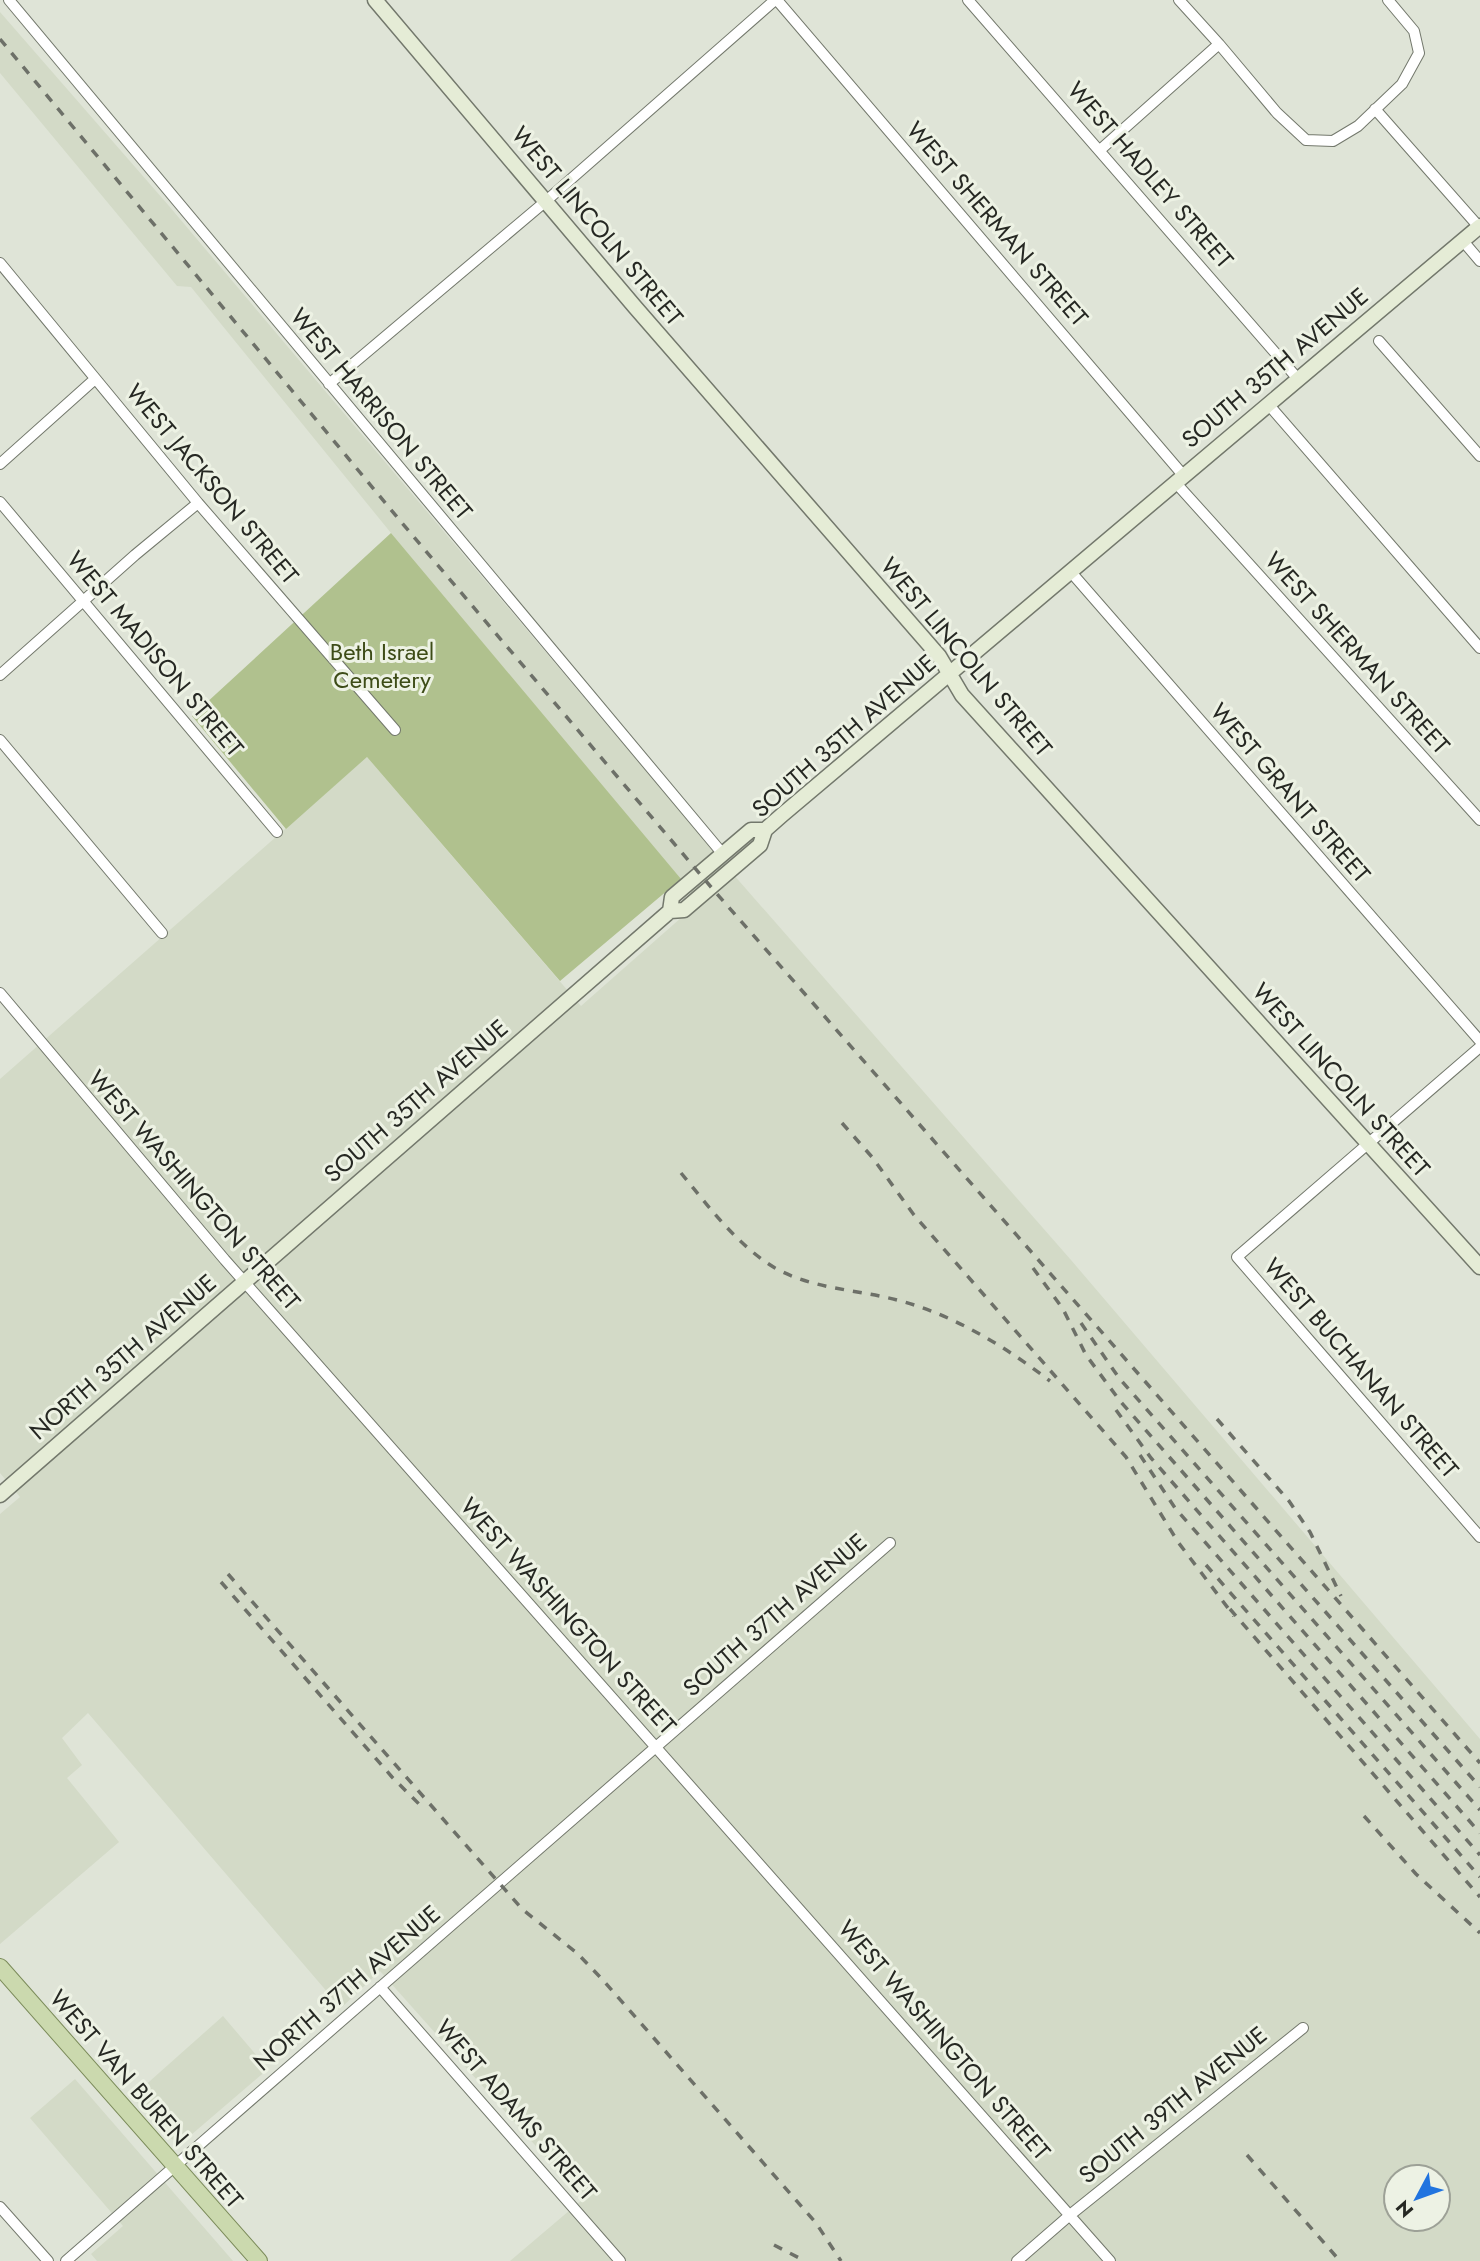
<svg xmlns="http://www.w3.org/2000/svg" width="1480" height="2261" font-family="Jost,sans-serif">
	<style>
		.built { fill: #d3dac7; fill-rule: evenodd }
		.green { fill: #b0c18e }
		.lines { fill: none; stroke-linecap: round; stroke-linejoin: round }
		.street-casing { stroke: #73786c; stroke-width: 12 }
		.secondary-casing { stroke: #73786c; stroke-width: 17 }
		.primary-casing { stroke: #7b8b5a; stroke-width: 18 }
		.street { stroke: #fff; stroke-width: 10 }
		.secondary { stroke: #e5ecd6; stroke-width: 14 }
		.primary { stroke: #cbd9ae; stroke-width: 16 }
		.rail { stroke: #6d7068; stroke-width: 3.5; stroke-dasharray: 9 9; stroke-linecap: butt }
		.labels { text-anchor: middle; stroke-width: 6; stroke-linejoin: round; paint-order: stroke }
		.street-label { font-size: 24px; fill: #262823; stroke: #edf2e4 }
		.park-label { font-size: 24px; fill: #3d4c17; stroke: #edf2e4 }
	</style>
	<rect width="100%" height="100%" fill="#dfe4d7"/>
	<path class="built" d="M0,12l169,194 564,668 338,386 409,479v522h-970l73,-62 -203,-228 -39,37 -253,-295 -26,25 20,27 -15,13 52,64 -119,102v-430l20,-17 -20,-24v-394l367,-322 214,249 118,-104 -308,-369 -200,-246 -14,-1 -177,-213zM1396,2177h42v42h-42z
		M223,2016l45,53 -84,72 -7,1 -9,-5 -36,-40z
		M75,2079l158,182h-136l-6,-7 32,-28 -93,-108z"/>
	<path class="green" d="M391,533l290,346 -121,102 -193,-224 -81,72 -94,-113z"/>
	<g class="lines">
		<g class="street-casing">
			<path id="street" d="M9,0l713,853
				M777,0l406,475
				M968,0l330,379
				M1179,0l40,44 58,69 29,27 27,1 25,-15 44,-42 17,-31 -5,-22 -26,-31
				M1375,109l104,118
				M1100,150l119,-106
				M1463,241l17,20
				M0,263l198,240 197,227
				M1379,341l101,115
				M329,384l217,-183 229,-201
				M1268,404l212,244
				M0,464l95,-85
				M1175,482l305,338
				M0,502l277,330
				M1070,571l410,470
				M0,675l135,-120 63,-52
				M0,740l162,193
				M0,993l225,267 885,1001
				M1480,1047l-243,210 243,280
				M380,1987l240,274
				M0,2207l48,54
				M66,2261l824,-718
				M1017,2261l53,-46 233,-187"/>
		</g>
		<g class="secondary-casing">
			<path id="secondary" d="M375,0l260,307 304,349 23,39 518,572
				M670,911l2,-14 79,-67h14
				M0,1495l670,-584 14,-1 76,-65 5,-15 17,-15 698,-589"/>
		</g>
		<g class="primary-casing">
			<path id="primary" d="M0,1967l259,294"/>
		</g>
		<use href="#street" class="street"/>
		<use href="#secondary" class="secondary"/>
		<use href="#primary" class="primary"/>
		<path class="rail" d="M0,39l402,484 309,364 769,876
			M842,1123l30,34 42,58 212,242 52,85 56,74
			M681,1173c28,34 56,72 94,95 34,19 72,21 109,29 60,12 118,47 166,84
			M1033,1268l30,41 23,46 34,46 360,409
			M1081,1323l38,55 361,409
			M1116,1410l35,48 329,375
			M1217,1419l72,82 21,31 31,64
			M1140,1455l35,53 305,347
			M1206,1565l274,312
			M228,1574l294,335 56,45 24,25 214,244 25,38
			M221,1582l171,195 27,27
			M1230,1609l250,288
			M1364,1816l52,58 64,59
			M1247,2155l93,106
			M774,2245l31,16"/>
	</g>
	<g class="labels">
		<g class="street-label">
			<text transform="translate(1150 175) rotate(49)" y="8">WEST HADLEY STREET</text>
			<text transform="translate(997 224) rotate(49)" y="8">WEST SHERMAN STREET</text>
			<text transform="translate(597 226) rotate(50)" y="8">WEST LINCOLN STREET</text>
			<text transform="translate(1275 368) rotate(-40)" y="8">SOUTH 35TH AVENUE</text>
			<text transform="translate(381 414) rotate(50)" y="8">WEST HARRISON STREET</text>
			<text transform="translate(212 484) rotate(50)" y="8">WEST JACKSON STREET</text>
			<text transform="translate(1357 653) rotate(48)" y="8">WEST SHERMAN STREET</text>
			<text transform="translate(155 654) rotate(50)" y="8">WEST MADISON STREET</text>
			<text transform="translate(966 657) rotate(50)" y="8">WEST LINCOLN STREET</text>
			<text transform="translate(844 736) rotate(-41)" y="8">SOUTH 35TH AVENUE</text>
			<text transform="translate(1290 793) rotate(49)" y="8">WEST GRANT STREET</text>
			<text transform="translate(1341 1080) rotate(48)" y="8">WEST LINCOLN STREET</text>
			<text transform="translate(416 1101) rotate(-41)" y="8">SOUTH 35TH AVENUE</text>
			<text transform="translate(194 1190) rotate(49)" y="8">WEST WASHINGTON STREET</text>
			<text transform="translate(123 1357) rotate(-41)" y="8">NORTH 35TH AVENUE</text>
			<text transform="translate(1361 1368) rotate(49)" y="8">WEST BUCHANAN STREET</text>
			<text transform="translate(775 1615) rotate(-41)" y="8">SOUTH 37TH AVENUE</text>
			<text transform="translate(568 1616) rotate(48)" y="8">WEST WASHINGTON STREET</text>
			<text transform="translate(347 1988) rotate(-41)" y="8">NORTH 37TH AVENUE</text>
			<text transform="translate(944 2040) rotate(49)" y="8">WEST WASHINGTON STREET</text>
			<text transform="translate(146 2099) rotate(49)" y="8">WEST VAN BUREN STREET</text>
			<text transform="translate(1173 2105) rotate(-39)" y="8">SOUTH 39TH AVENUE</text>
			<text transform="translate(516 2110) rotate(49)" y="8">WEST ADAMS STREET</text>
		</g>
		<g class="park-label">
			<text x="382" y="660">Beth Israel<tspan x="382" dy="28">Cemetery</tspan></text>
		</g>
	</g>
	<g transform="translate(1417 2198) rotate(229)"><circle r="33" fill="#edf2e4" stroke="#9da197" stroke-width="2"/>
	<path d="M0-5L12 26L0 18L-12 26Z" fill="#2174df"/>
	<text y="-10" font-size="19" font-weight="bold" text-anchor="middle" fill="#262823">N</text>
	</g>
</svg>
